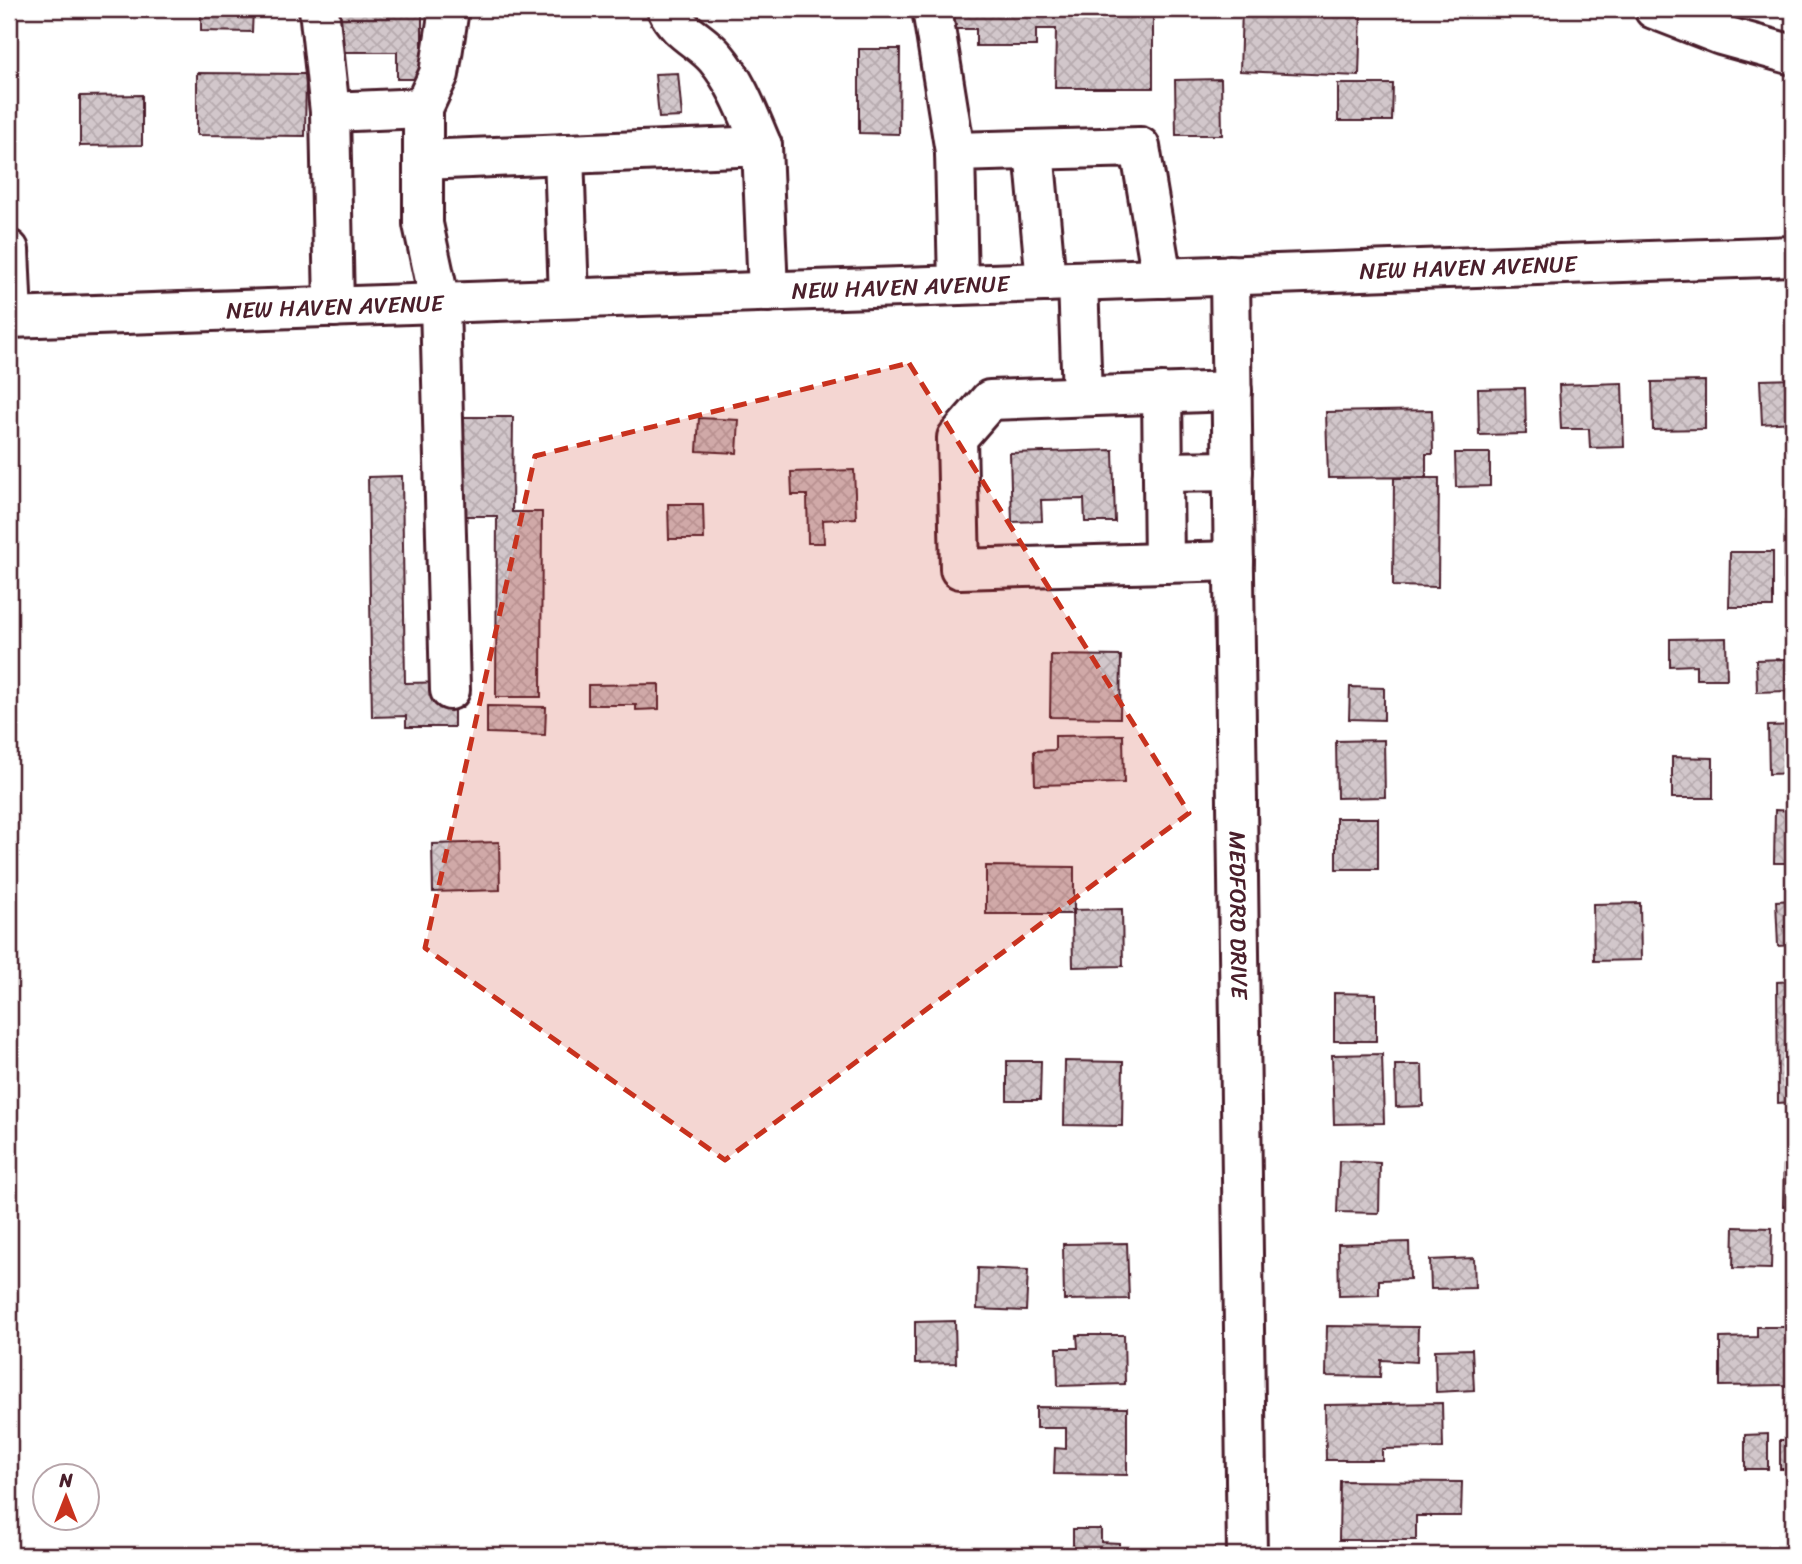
<svg xmlns="http://www.w3.org/2000/svg" width="1802" height="1564" font-family="Sriracha,sans-serif">
	<style>
		.building { fill: url(#building-cross-hatch); stroke: #4a1f2b; stroke-width: 2 }
		.lines { fill: none; stroke-linecap: round; stroke-linejoin: round }
		.minor-casing { stroke: #4a1f2b; stroke-width: 44 }
		.highway-casing { stroke: #4a1f2b; stroke-width: 44 }
		.minor { stroke: #fff; stroke-width: 38 }
		.highway { stroke: #fff; stroke-width: 38 }
		.marked { fill: #c8321e; fill-opacity: 0.2; stroke: #c8321e; stroke-width: 5; stroke-dasharray: 14 9; stroke-linejoin: round }
		.labels { text-anchor: middle; stroke-width: 5; stroke-linejoin: round; paint-order: stroke }
		.street-label { font-size: 23px; fill: #4a1f2b; stroke: #fff }
	</style>
	<defs>
		<pattern id="building-cross-hatch" width="8" height="8" patternUnits="userSpaceOnUse" patternTransform="scale(1.75)"><rect width="8" height="8" fill="#d2c7cb"/><path d="M0 0l8 8M0 8l8-8" fill="none" stroke="#b6aaae"/></pattern>
	</defs>
	<rect width="100%" height="100%" fill="#fff"/>
	<filter id="ink" filterUnits="userSpaceOnUse"><feTurbulence type="fractalNoise" baseFrequency=".0143" numOctaves="2"/><feDisplacementMap in="SourceGraphic" scale="14" xChannelSelector="R" yChannelSelector="G"/><feConvolveMatrix kernelMatrix="1 2 1 2 8 2 1 2 1" color-interpolation-filters="sRGB"/></filter>
	<g filter="url(#ink)">
		<path class="building" d="M201,9h52l-1,23 -51,-1z
			M332,9h90v70h-25v-27h-65z
			M953,9h200v79h-98l1,-59h-20v17h-60v-17h-23z
			M1242,9h119l-2,67 -119,-5z
			M859,49h41l-1,85 -40,-1z
			M197,73l109,1 -1,62 -108,-1z
			M678,73l4,44 -23,1 -4,-44z
			M1221,79l1,56h-46l-1,-55z
			M1338,84h55l-1,37h-54z
			M142,95v50l-62,1v-50z
			M1793,379v43l-31,2 -2,-44z
			M1705,381v48l-52,1 -1,-48z
			M1622,383l2,64 -34,1 -1,-19h-28l-2,-44z
			M1525,388l1,46 -47,1 -1,-46z
			M1432,410l1,44h-7v23l-98,1 -2,-66z
			M462,417h51l-1,95h30l-1,185h-45l1,-181h-43l8,-24z
			M699,418l40,2 -2,33 -40,-2z
			M1113,450l2,72h-30l-1,-23 -43,1 1,21 -30,1 -2,-69z
			M1455,453h35v33l-34,1z
			M854,470l2,48 -33,2 1,23h-16l-1,-48h-15l-1,-23z
			M402,476l3,207 49,-1v45h-48v-11l-34,1 -4,-240z
			M1394,478h45l-1,109 -45,-1z
			M668,504h35l1,35h-35z
			M1785,521h8v58h-9z
			M1730,552h43v55h-44z
			M1726,638l1,41h-31v-14l-26,1v-27z
			M1785,646h8v57h-6l-1,-12 -29,1 -1,-32 29,-1z
			M1051,655l70,1 -1,62 -70,-1z
			M659,684v25l-23,1v-5h-48v-20z
			M1350,687l34,1v32l-35,-1z
			M487,706l59,1 -1,28 -58,-2z
			M1793,725v48l-24,1 -1,-48z
			M1123,735l1,48 -89,2 -1,-34 21,-1v-14z
			M1384,740l1,57 -48,1 -1,-57z
			M1672,757l41,1v40h-41z
			M1775,810l18,1v52h-19z
			M1336,818h42v51h-42z
			M499,842l1,48 -67,2 -1,-48z
			M986,866l88,1v47h-88z
			M1793,900v45l-15,1 -2,-45z
			M1640,903l1,57 -47,1 -1,-57z
			M1122,909l1,57 -50,1 -1,-57z
			M1793,981v121l-15,1 -1,-121z
			M1334,993l42,1v47h-42z
			M1382,1054l2,69 -50,1 -2,-69z
			M1007,1061h34l-1,39h-33z
			M1065,1061l58,1 -1,64 -58,-1z
			M1395,1065h27l1,41 -27,1z
			M1784,1155h9v51h-10z
			M1339,1161l41,2 -1,50 -42,-1z
			M1734,1227l38,1 -1,41 -38,-1z
			M1409,1242l1,37 -31,1v15l-40,1 -1,-52z
			M1127,1243l2,56 -65,1 -1,-56z
			M1474,1258l1,30 -44,1 -1,-29z
			M978,1268l50,2 -2,41 -49,-2z
			M955,1321l1,42 -41,1v-42z
			M1327,1326l91,1 -1,35 -36,-2 -1,17 -54,-1z
			M1757,1327h36v58l-73,1v-48l37,-1z
			M1077,1335h47l1,49 -67,2 -1,-38h21z
			M1472,1349l2,41 -38,2 -1,-42z
			M1442,1403l1,45 -61,1v11h-56l-1,-55z
			M1036,1407l91,1v67l-73,-1 1,-26 11,1v-21h-30z
			M1793,1407v62h-13v-29h13z
			M1768,1434v35h-23v-34z
			M1340,1481l122,1 -1,34h-45v24h-77z
			M1073,1529h28v13l18,1v12h-46z"/>
		<g class="lines">
			<g class="minor-casing">
				<g id="minor">
					<path d="M319,9l11,103 4,195"/>
					<path d="M449,9l-10,65 -16,34v116l17,79 10,387"/>
					<path d="M667,9c10,23 34,31 49,49 22,26 33,58 46,88"/>
					<path d="M932,9l23,143"/>
					<path d="M330,112l93,-4"/>
					<path d="M1034,150l12,132"/>
					<path d="M564,154l5,144"/>
					<path d="M423,160l339,-14 6,146"/>
					<path d="M9,250l3,68"/>
					<path id="s1" d="M1230,275l17,1280"/>
					<path d="M1078,281l4,115"/>
					<path d="M958,285l-3,-133 185,-5 22,131"/>
					<path id="s2" d="M9,318l1784,-62"/>
					<path d="M1232,391l-242,9 -33,38 3,131 274,-8"/>
					<path d="M1162,393l2,170"/>
					<path d="M1163,472l70,-1"/>
				</g>
			</g>
			<g class="highway-casing">
				<path id="highway" d="M1654,9l67,26 72,20"/>
			</g>
			<use href="#minor" class="minor"/>
			<use href="#highway" class="highway"/>
		</g>
	</g>
	<path class="marked" d="M909,363l280,450 -464,347 -300,-212 110,-492z"/>
	<g class="labels">
		<g class="street-label">
			<text dy="8" stroke="none"><textPath href="#s2" startOffset="1460">NEW HAVEN AVENUE</textPath></text>
			<text dy="8" stroke="none"><textPath href="#s2" startOffset="892">NEW HAVEN AVENUE</textPath></text>
			<text dy="8" stroke="none"><textPath href="#s2" startOffset="326">NEW HAVEN AVENUE</textPath></text>
			<text dy="8" stroke="none"><textPath href="#s1" startOffset="640">MEDFORD DRIVE</textPath></text>
		</g>
	</g>
	<rect width="1802" height="1564" fill="none" stroke="#fff" stroke-width="35"/>
	<rect x="18" y="18" width="1767" height="1529" fill="none" stroke="#4a1f2b" stroke-width="2.5" filter="url(#ink)"/>
	<g transform="translate(66 1497)"><circle r="33" fill="#ffffff" stroke="#b7a5aa" stroke-width="2"/>
	<path d="M0-5L12 26L0 18L-12 26Z" fill="#c8321e"/>
	<text y="-10" font-size="19" font-weight="bold" text-anchor="middle" fill="#4a1f2b">N</text>
	</g>
</svg>
